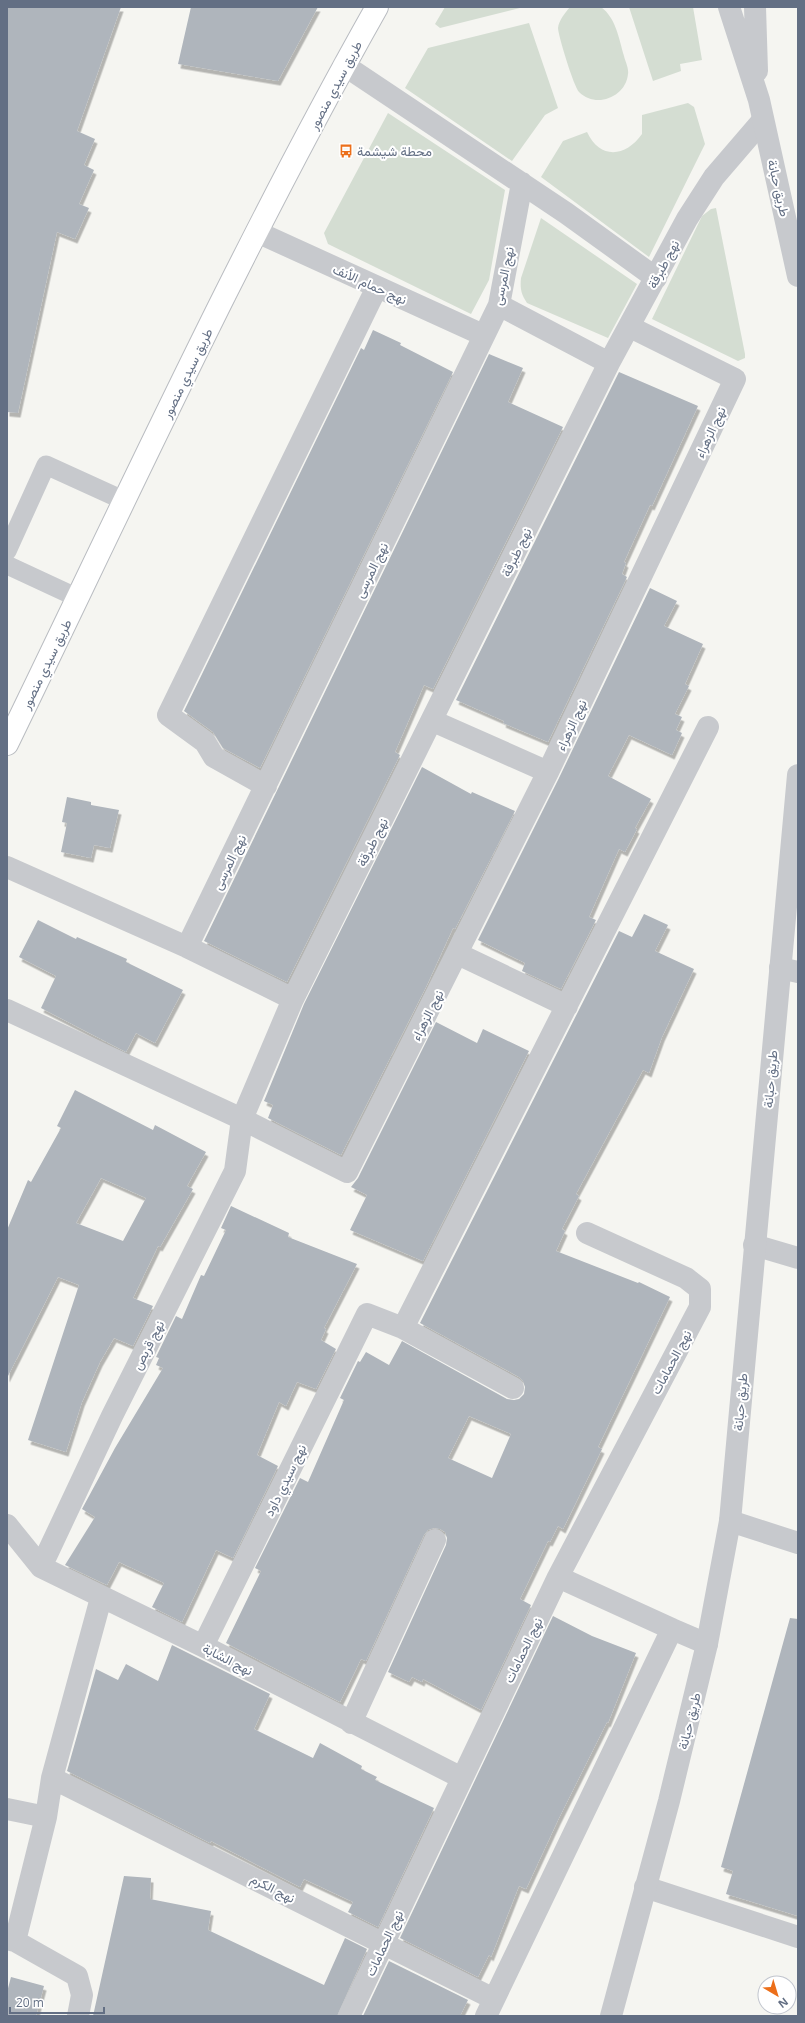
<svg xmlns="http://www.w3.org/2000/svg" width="805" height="2023" font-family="'Open Sans',Vazirmatn,sans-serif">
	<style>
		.green { fill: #d4ddd2 }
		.building { fill: #afb5bc; fill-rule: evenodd; filter: url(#shadow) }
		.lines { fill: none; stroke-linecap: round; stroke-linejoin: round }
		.secondary-casing { stroke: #b9bcc1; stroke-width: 24 }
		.service { stroke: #c7c9cd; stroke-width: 19 }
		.minor { stroke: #c7c9cd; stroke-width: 22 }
		.tertiary { stroke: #c7c9cd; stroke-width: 22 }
		.secondary { stroke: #fff; stroke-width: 22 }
		.labels { text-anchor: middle; stroke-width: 4; stroke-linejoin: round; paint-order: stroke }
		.street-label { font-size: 13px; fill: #636f84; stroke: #fff }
		.poi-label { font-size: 13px; fill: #636f84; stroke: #fff; text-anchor: start }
	</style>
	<defs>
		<filter id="shadow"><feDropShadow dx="2.5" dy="4.5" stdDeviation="0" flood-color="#0004"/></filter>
	</defs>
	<rect width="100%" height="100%" fill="#f5f5f1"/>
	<path class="green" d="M445,7h79l-84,21 -5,-4z
		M570,7h31c15,11 18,32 23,49 1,5 5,12 4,18 -2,23 -32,35 -49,18 -5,-5 -21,-57 -21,-64 1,-8 7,-15 12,-21z
		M629,7h64l9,53 -22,4 1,7 -28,10z
		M529,23l29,85 -13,7 -33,46 -107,-73 23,-40z
		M688,103l6,4 11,37 -56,113 -108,-80 22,-36 24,-9c13,28 39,25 55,2v-19z
		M388,113l117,77 -16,90 -18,34 -143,-70 -4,-11z
		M716,208l29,146v4l-7,3 -86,-42 50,-103 9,-7z
		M541,218l96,66 -29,54 -81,-35c-6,-9 -7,-14 -6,-25z"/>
	<path class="building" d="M7,7h114l-44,124 18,8 -11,26 10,5 -15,34 10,4 -14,31 -18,-7 -39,181 -11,-1z
		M191,7h127l-40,74 -100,-17z
		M373,330l28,13 -1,2 53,27 -193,396 -37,-20 -10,-16 -29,-21 177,-363 3,2z
		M489,354l34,14 -15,34 55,25 -130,262 -9,-4 -29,67 5,3 -113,227 -83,-41z
		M619,372l79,34 -46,100 -2,-1 -26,57 2,1 -4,11 5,3 -79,165 -45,-19 1,-2 -48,-21z
		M650,588l27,13 -13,25 39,18 -18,40 4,2 -14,28 7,3 -6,13 6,3 -10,22 -43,-20 -21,41 43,23 -16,29 2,1 -12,23 -6,-3 -30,68 7,3 -35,69 -39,-18 3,-8 -47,-23 81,-162z
		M422,767l49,27 1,-2 43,19 -60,118 -2,-1 -27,59 -85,168 -73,-37 5,-13 -9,-4 40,-97z
		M67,797l24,5v3l28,5 -9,38 -16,-3 -3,13 -30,-6 6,-29 -5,-1z
		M644,914l24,11 -13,26 39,18 -32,68 -13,36 -6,-3 -67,124 3,2 -17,33 3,2 -9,20 82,32 1,-1 31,15 -72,150 4,2 -39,80 -5,-3 -8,16 -2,-1 -28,58 11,6 -50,105 -58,-31 -1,3 -10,-5 -3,5 -21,-10 58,-127 1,-7 -2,-6 -5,-3 -6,-1 -6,2 -4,5 -58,126 -5,-2 -21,43 -114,-59 35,-72 -6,-3 45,-90 8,4 36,-82 -4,-2 18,-37 2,1 6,-10 23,13 13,-24 105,58 7,1 5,-1 5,-5 1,-7 -2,-6 -4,-4 -99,-54 199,-392 13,6zM469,1416l42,18 -19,44 -44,-20z
		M38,920l38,19 1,-2 50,22 -1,3 57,28 -28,53 -19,-10 -10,19 -85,-44 15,-32 -37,-19z
		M436,1022l41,21 6,-14 46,22 -106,210 -73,-31 17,-35 -16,-8 7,-9z
		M75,1090l78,40 2,-5 51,27 -19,34 6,3 -33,58 -2,-1 -25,52 20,8 -20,40 -19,-8 -14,24 -18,40 -16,50 -38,-12 51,-155 -21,-8 -51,101v-148l21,-50 3,2 30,-54 -4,-2zM101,1178l45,20 -23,43 -47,-18z
		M231,1206l58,27 -1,4 69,27 -33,64 2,1 -5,11 15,9 -20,40 -19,-7 -11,24 -7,-4 -22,53 21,11 -45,92 -17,-8 -34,72 -30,-15 12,-24 -45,-21 -12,23 -42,-20 30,-48 -13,-8 33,-61 48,-80 -7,-3 3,-7 -3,-1 20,-41 6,3 19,-44 3,1 22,-46 -5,-2z
		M553,1616l39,20 44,17 -28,70 -1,-1 -49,98 -32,69 -7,-3 -28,71 -2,-2 -11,22 -78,-39z
		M790,1618l8,1v297l-72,-22 7,-23 -12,-4z
		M172,1645l98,49 -16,35 59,29 7,-15 42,23 -1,3 16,8 -2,3 59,28 -56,119 -30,-15 5,-10 -49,-23 -4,8 -89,-46 -1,2 -143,-72 29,-102 22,11 8,-16 32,17z
		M124,1876l27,2 -1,21 61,12 -3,19 116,55 21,-47 22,11 -30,67h-244z
		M389,1961l79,39 -8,16h-97z
		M11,1977l33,9 -8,30h-29v-24z"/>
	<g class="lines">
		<g class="secondary-casing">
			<path id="secondary" d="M7,744c120,-247 235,-498 370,-737"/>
		</g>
		<path class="service" d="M7,551l39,-86 79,36
			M7,565l71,33"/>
		<path class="minor" d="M344,65l222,148 90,65
			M257,232l226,103
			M499,305l110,58
			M433,721l115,51
			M266,786l-52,-29 -9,-15 -37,-27 209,-428
			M7,867l180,80 106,52
			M187,947l312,-642 23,-122
			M458,954l109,52
			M780,968l18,4
			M7,1010l235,109 105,53 201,-400 187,-393 -105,-52
			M754,1245l44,13
			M403,1328l305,-601
			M730,1521l68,22
			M7,1525l34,42 162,79 259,132
			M41,1567l71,-151 123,-245 7,-52 51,-120 316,-636 78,-144 27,-42 49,-57
			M558,1577l114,52
			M203,1646l164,-332 36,14 110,60
			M351,1723l84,-183
			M52,1778l442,221
			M7,1809l39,8
			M645,1887l153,50
			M7,1939l8,2 62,35 5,19 -4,21
			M15,1941l31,-124 6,-39 49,-180
			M349,2016l209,-439 142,-270v-18l-14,-11 -99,-45
			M486,2016l186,-387 35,15"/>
		<path class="tertiary" d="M729,7l30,93 39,176
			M755,7l2,64
			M611,2016l58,-215 38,-157 23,-123 68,-746"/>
		<use href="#secondary" class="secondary"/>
	</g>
	<defs>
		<g id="bus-bare" transform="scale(1.08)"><path d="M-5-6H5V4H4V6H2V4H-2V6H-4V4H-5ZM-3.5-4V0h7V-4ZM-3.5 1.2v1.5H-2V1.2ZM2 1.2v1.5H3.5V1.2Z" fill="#ec6f1a" stroke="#fff" stroke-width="2.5" paint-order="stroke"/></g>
	</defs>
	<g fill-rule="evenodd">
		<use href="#bus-bare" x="346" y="151"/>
	</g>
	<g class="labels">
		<g class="street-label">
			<text transform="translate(335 85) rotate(-62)" y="5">طريق سيدي منصور</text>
			<text transform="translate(779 188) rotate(77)" y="5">طريق حبانة</text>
			<text transform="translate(663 264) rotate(-62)" y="5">نهج طبرقة</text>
			<text transform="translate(503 276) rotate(-78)" y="5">نهج المرسى</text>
			<text transform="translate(370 284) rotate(24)" y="5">نهج حمام الأنف</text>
			<text transform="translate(187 373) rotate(-64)" y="5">طريق سيدي منصور</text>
			<text transform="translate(710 432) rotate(-65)" y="5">نهج الزهراء</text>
			<text transform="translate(516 552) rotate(-64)" y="5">نهج طبرقة</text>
			<text transform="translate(371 570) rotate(-64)" y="5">نهج المرسى</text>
			<text transform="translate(46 664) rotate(-64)" y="5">طريق سيدي منصور</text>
			<text transform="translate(571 725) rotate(-65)" y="5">نهج الزهراء</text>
			<text transform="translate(372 842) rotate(-63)" y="5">نهج طبرقة</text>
			<text transform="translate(229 862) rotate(-64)" y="5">نهج المرسى</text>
			<text transform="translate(427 1015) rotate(-63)" y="5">نهج الزهراء</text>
			<text transform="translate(770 1079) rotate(-85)" y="5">طريق حبانة</text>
			<text transform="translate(148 1345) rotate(-63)" y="5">نهج قربص</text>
			<text transform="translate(671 1362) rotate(-62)" y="5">نهج الحمامات</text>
			<text transform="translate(740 1402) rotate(-85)" y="5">طريق حبانة</text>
			<text transform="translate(285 1480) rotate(-64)" y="5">نهج سيدي داود</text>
			<text transform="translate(523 1650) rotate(-64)" y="5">نهج الحمامات</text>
			<text transform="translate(228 1659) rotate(27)" y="5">نهج الشابة</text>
			<text transform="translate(689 1721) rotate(-76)" y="5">طريق حبانة</text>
			<text transform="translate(273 1888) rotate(27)" y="5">نهج الكرم</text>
			<text transform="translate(384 1943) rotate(-65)" y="5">نهج الحمامات</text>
		</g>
		<g class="poi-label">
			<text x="357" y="156">محطة شيشمة</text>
		</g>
	</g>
	<rect width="805" height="2023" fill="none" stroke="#636f84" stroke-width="16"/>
	<g transform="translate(777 1995) rotate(142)"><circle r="19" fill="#ffffff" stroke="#c1c5ce"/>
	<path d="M0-3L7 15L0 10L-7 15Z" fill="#ec6f1a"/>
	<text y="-6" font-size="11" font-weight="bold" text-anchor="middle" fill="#636f84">N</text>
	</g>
	<path d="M10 2007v6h94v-6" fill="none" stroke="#636f84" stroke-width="2"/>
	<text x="16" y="2007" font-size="12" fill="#636f84" stroke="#ffffff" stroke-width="3" paint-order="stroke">20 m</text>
</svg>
